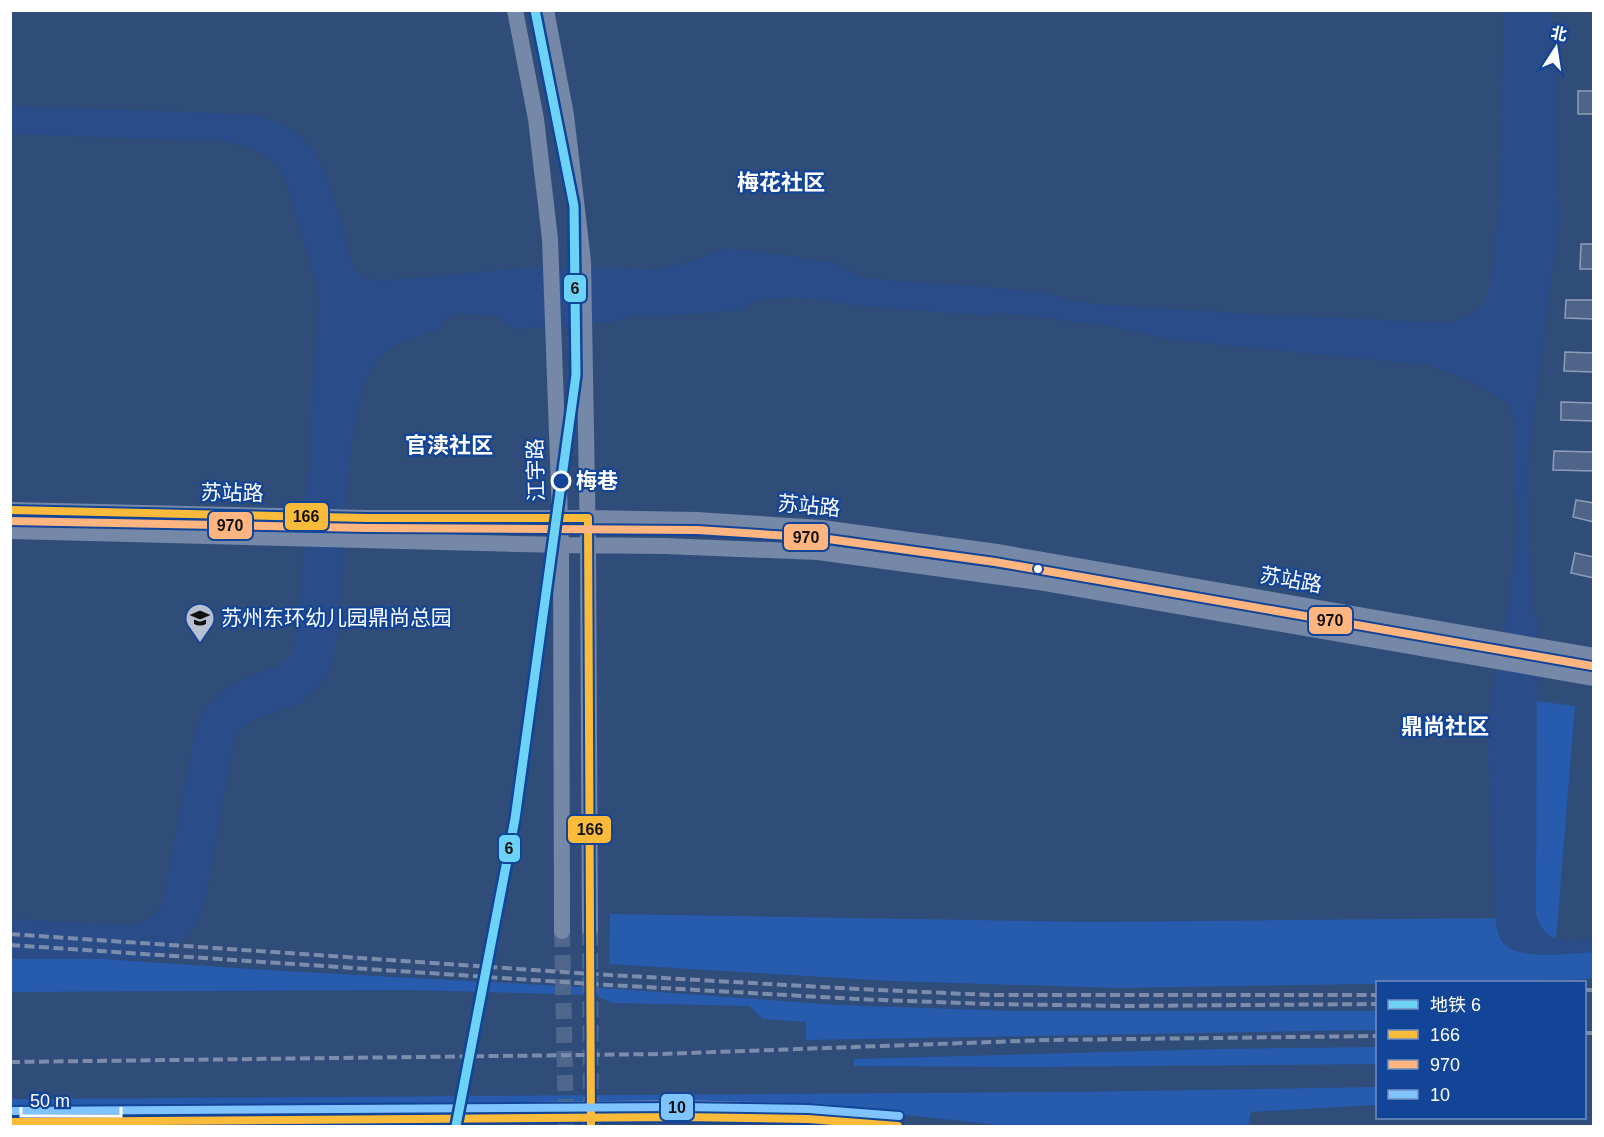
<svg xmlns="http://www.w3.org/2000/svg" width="1604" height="1137" font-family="Arial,'Noto Sans SC',sans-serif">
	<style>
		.green { fill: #265bae }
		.water { fill: #2a4d89 }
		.building { fill: #4e6488; stroke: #8e9eb9; stroke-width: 1.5 }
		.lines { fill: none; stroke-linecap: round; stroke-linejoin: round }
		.secondary-tunnel { stroke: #4f678d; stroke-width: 16; stroke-dasharray: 16 8; stroke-linecap: butt }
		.secondary { stroke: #7588a8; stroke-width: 16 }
		.primary { stroke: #788ca9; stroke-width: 18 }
		.trunk { stroke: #7a8caa; stroke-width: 20 }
		.rail { stroke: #7b8daa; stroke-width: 4; stroke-dasharray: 10 4.5; stroke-linecap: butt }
		.bus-1-casing { stroke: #124497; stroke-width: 12 }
		.bus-2-casing { stroke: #124497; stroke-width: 12 }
		.bus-3-casing { stroke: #124497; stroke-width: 12 }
		.bus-1 { stroke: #fbbb3a; stroke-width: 8 }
		.bus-2 { stroke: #ffb580; stroke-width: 8 }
		.bus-3 { stroke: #80c4ff; stroke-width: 8 }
		.metro-1-casing { stroke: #124497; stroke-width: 14 }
		.metro-1 { stroke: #6cd3f7; stroke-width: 9 }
		.stop-dot { fill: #124497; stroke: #fff; stroke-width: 3 }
		.bus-dot { fill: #fff; stroke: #124497; stroke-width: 2 }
		.labels { text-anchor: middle; stroke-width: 4.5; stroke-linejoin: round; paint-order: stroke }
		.street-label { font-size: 21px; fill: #fff; stroke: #124497 }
		.stop-label { font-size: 21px; font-weight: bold; fill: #fff; stroke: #124497; text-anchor: start }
		.poi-label { font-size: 21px; fill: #fff; stroke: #124497; text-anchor: start }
		.neighbourhood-label { font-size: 22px; font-weight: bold; fill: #fff; stroke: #124497 }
		.line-badge { stroke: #124497; stroke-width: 2 }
		.pale-badge-label { font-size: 16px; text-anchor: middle; font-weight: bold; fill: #111 }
	</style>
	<rect width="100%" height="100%" fill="#304c79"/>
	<path class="green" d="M1536,701l39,5 -19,234c-11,-6 -17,-14 -20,-26z
		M610,914l482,8 403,-4 3,14 6,12 31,10 58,-2 1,27 -101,3 -375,6 -228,-7 -281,-17z
		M10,953l274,18 335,18 218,16 179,6h361v19l-571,10v-18l-43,-3 -14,-13 -137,-3 -17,-8 -186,-5 -398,2z
		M1378,1047l-1,17 -340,3 -183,-1v-7l362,-10z
		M1378,1087l-1,18 -126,7 -3,14h-240l-167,-18 -454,2 -376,5 -1,-16 1060,-7z"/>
	<path class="water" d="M1504,11h47l3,21 -5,21 8,17 -2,46 4,105 -32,247 5,140 5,12 -1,294c7,32 31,26 57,25v13c-21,1 -72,9 -89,-8 -7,-7 -7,-17 -9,-26l-7,-164 3,-59 19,-96 8,-80 -4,-30v-67l-5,-18 -40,-24 -40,-15 -255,-25 -65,-14 -112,-14 -2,4c-46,-4 -92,-6 -138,-11 -42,-4 -66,-14 -109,-1l-2,6 -83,6 -29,-1 -23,7 -97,7 -17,-13 -39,-3 -14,8 -5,8 -41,15 -13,8 -11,12 -12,23 -10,54 -5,47 -8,140 -8,40 -12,18 -19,17 -47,17 -15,12 -4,7 -30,166 -8,18 -9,13 -29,23h-147l-1,-40 118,6c19,-3 31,-10 36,-29l31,-164 8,-20 19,-21 25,-13 33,-13 13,-13 2,-6 7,-72 4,-85 5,-33 2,-83 6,-68 -2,-20 -32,-106c-15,-28 -34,-32 -64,-38l-210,-7v-28l229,8c75,6 86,55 103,116 3,13 5,29 12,39 6,8 15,11 24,12l147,-13h86l42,2 38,-8 29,-12 11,-2 104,15 25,15 182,14 29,9 21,3 157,10 201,9 25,-11 9,-11 6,-18 8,-75z"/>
	<path class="building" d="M1578,91h16v23h-16z
		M1581,244h13v25h-14z
		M1566,300h28v19l-29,-1z
		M1565,352l29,1v19l-30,-1z
		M1561,402l33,1v18l-33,-1z
		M1554,451l40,1v19l-41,-1z
		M1576,500l18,3v19l-21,-5z
		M1575,553l19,4v21l-23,-5z"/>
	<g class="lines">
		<path class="secondary-tunnel" d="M590,929l1,197
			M562,931l4,195"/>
		<path class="secondary" d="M515,10l21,109 14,120 11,306 1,386
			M546,10l20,105 17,146 5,284 2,384
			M10,510l357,8h221l109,2 125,8 175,24 597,104
			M10,531l551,14 104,1 153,6 227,31 549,95"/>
		<path class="primary" d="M10,1122l170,-1"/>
		<path class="trunk" d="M165,1121l116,-6 399,-5 145,4 59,12"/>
		<path class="rail" d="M10,934l583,40 264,15 133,6h388
			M10,945l582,39 264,15 133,5 135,2 254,-2
			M1584,990h10
			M1584,1033h10
			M10,1062l651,-8 387,-14 330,-4"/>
		<g class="bus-1-casing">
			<path id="bus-1" d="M10,510l357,8h221l3,608
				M10,1122l669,-5 129,2 90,7"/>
		</g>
		<g class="bus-2-casing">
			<path id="bus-2" d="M10,521l357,7 330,2 124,8 174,24 597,104"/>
		</g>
		<g class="bus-3-casing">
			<path id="bus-3" d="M10,1111l669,-4 129,2 91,7"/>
		</g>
		<use href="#bus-1" class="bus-1"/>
		<use href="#bus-2" class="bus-2"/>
		<use href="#bus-3" class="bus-3"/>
		<g class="metro-1-casing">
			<path id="metro-1" d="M456,1126l59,-307 61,-444 -2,-169 -39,-196"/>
		</g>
		<use href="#metro-1" class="metro-1"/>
	</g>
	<defs>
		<g id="school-pin" transform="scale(1.5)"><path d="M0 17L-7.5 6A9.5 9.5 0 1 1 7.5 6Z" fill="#b7c0d0" stroke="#124497"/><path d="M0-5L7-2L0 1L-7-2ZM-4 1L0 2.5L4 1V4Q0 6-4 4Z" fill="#111"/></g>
	</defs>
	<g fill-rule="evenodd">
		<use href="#school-pin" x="200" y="618"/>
	</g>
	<circle class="stop-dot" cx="561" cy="481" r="9"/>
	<circle class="bus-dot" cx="1038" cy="569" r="5"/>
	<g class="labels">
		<g class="street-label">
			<text transform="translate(536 470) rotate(-92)" y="7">江宇路</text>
			<text transform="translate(232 493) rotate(1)" y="7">苏站路</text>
			<text transform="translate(809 506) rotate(5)" y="7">苏站路</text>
			<text transform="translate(1291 580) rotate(10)" y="7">苏站路</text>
		</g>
		<g class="stop-label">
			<text x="576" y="488">梅巷</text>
		</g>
		<g class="poi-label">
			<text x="221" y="625">苏州东环幼儿园鼎尚总园</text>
		</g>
		<g class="neighbourhood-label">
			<text x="781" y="190">梅花社区</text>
			<text x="449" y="453">官渎社区</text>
			<text x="1445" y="734">鼎尚社区</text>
		</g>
	</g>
	<g class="line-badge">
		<rect x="563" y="274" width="24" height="29" rx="6" fill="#6cd3f7"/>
		<rect x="284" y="502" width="45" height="29" rx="6" fill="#fbbb3a"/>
		<rect x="208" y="511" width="45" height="29" rx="6" fill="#ffb580"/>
		<rect x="783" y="523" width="46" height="28" rx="6" fill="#ffb580"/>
		<rect x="1308" y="606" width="45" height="29" rx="6" fill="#ffb580"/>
		<rect x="567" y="815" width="45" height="29" rx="6" fill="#fbbb3a"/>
		<rect x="498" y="834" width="23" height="29" rx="6" fill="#6cd3f7"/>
		<rect x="660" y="1093" width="34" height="28" rx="6" fill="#80c4ff"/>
	</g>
	<g class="pale-badge-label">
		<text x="575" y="294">6</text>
		<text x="306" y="522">166</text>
		<text x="230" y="531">970</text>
		<text x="806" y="543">970</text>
		<text x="1330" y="626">970</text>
		<text x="590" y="835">166</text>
		<text x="509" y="854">6</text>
		<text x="677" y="1113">10</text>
	</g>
	<rect width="1604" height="1137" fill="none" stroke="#ffffff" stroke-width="24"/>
	<rect x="1376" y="981" width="210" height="138" fill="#124497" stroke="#718fc1" stroke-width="1.5"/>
	<rect x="1388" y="1000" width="30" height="9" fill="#6cd3f7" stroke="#718fc1" stroke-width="1.5"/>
	<text x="1430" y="1011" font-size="18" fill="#ffffff">地铁 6</text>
	<rect x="1388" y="1030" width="30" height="9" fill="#fbbb3a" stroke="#718fc1" stroke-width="1.5"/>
	<text x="1430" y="1041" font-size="18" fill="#ffffff">166</text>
	<rect x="1388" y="1060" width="30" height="9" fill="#ffb580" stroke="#718fc1" stroke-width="1.5"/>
	<text x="1430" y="1071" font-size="18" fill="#ffffff">970</text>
	<rect x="1388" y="1090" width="30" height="9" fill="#80c4ff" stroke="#718fc1" stroke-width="1.5"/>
	<text x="1430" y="1101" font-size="18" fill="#ffffff">10</text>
	<g transform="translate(1556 48) rotate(12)" stroke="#124497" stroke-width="4.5" paint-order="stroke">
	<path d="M0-4.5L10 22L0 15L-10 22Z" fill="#ffffff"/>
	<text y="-9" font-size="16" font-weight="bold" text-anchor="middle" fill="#ffffff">北</text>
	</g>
	<path d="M21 1107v9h100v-9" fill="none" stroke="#ffffff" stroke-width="3"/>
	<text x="30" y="1107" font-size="18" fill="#ffffff" stroke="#124497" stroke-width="4.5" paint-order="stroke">50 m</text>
</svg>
